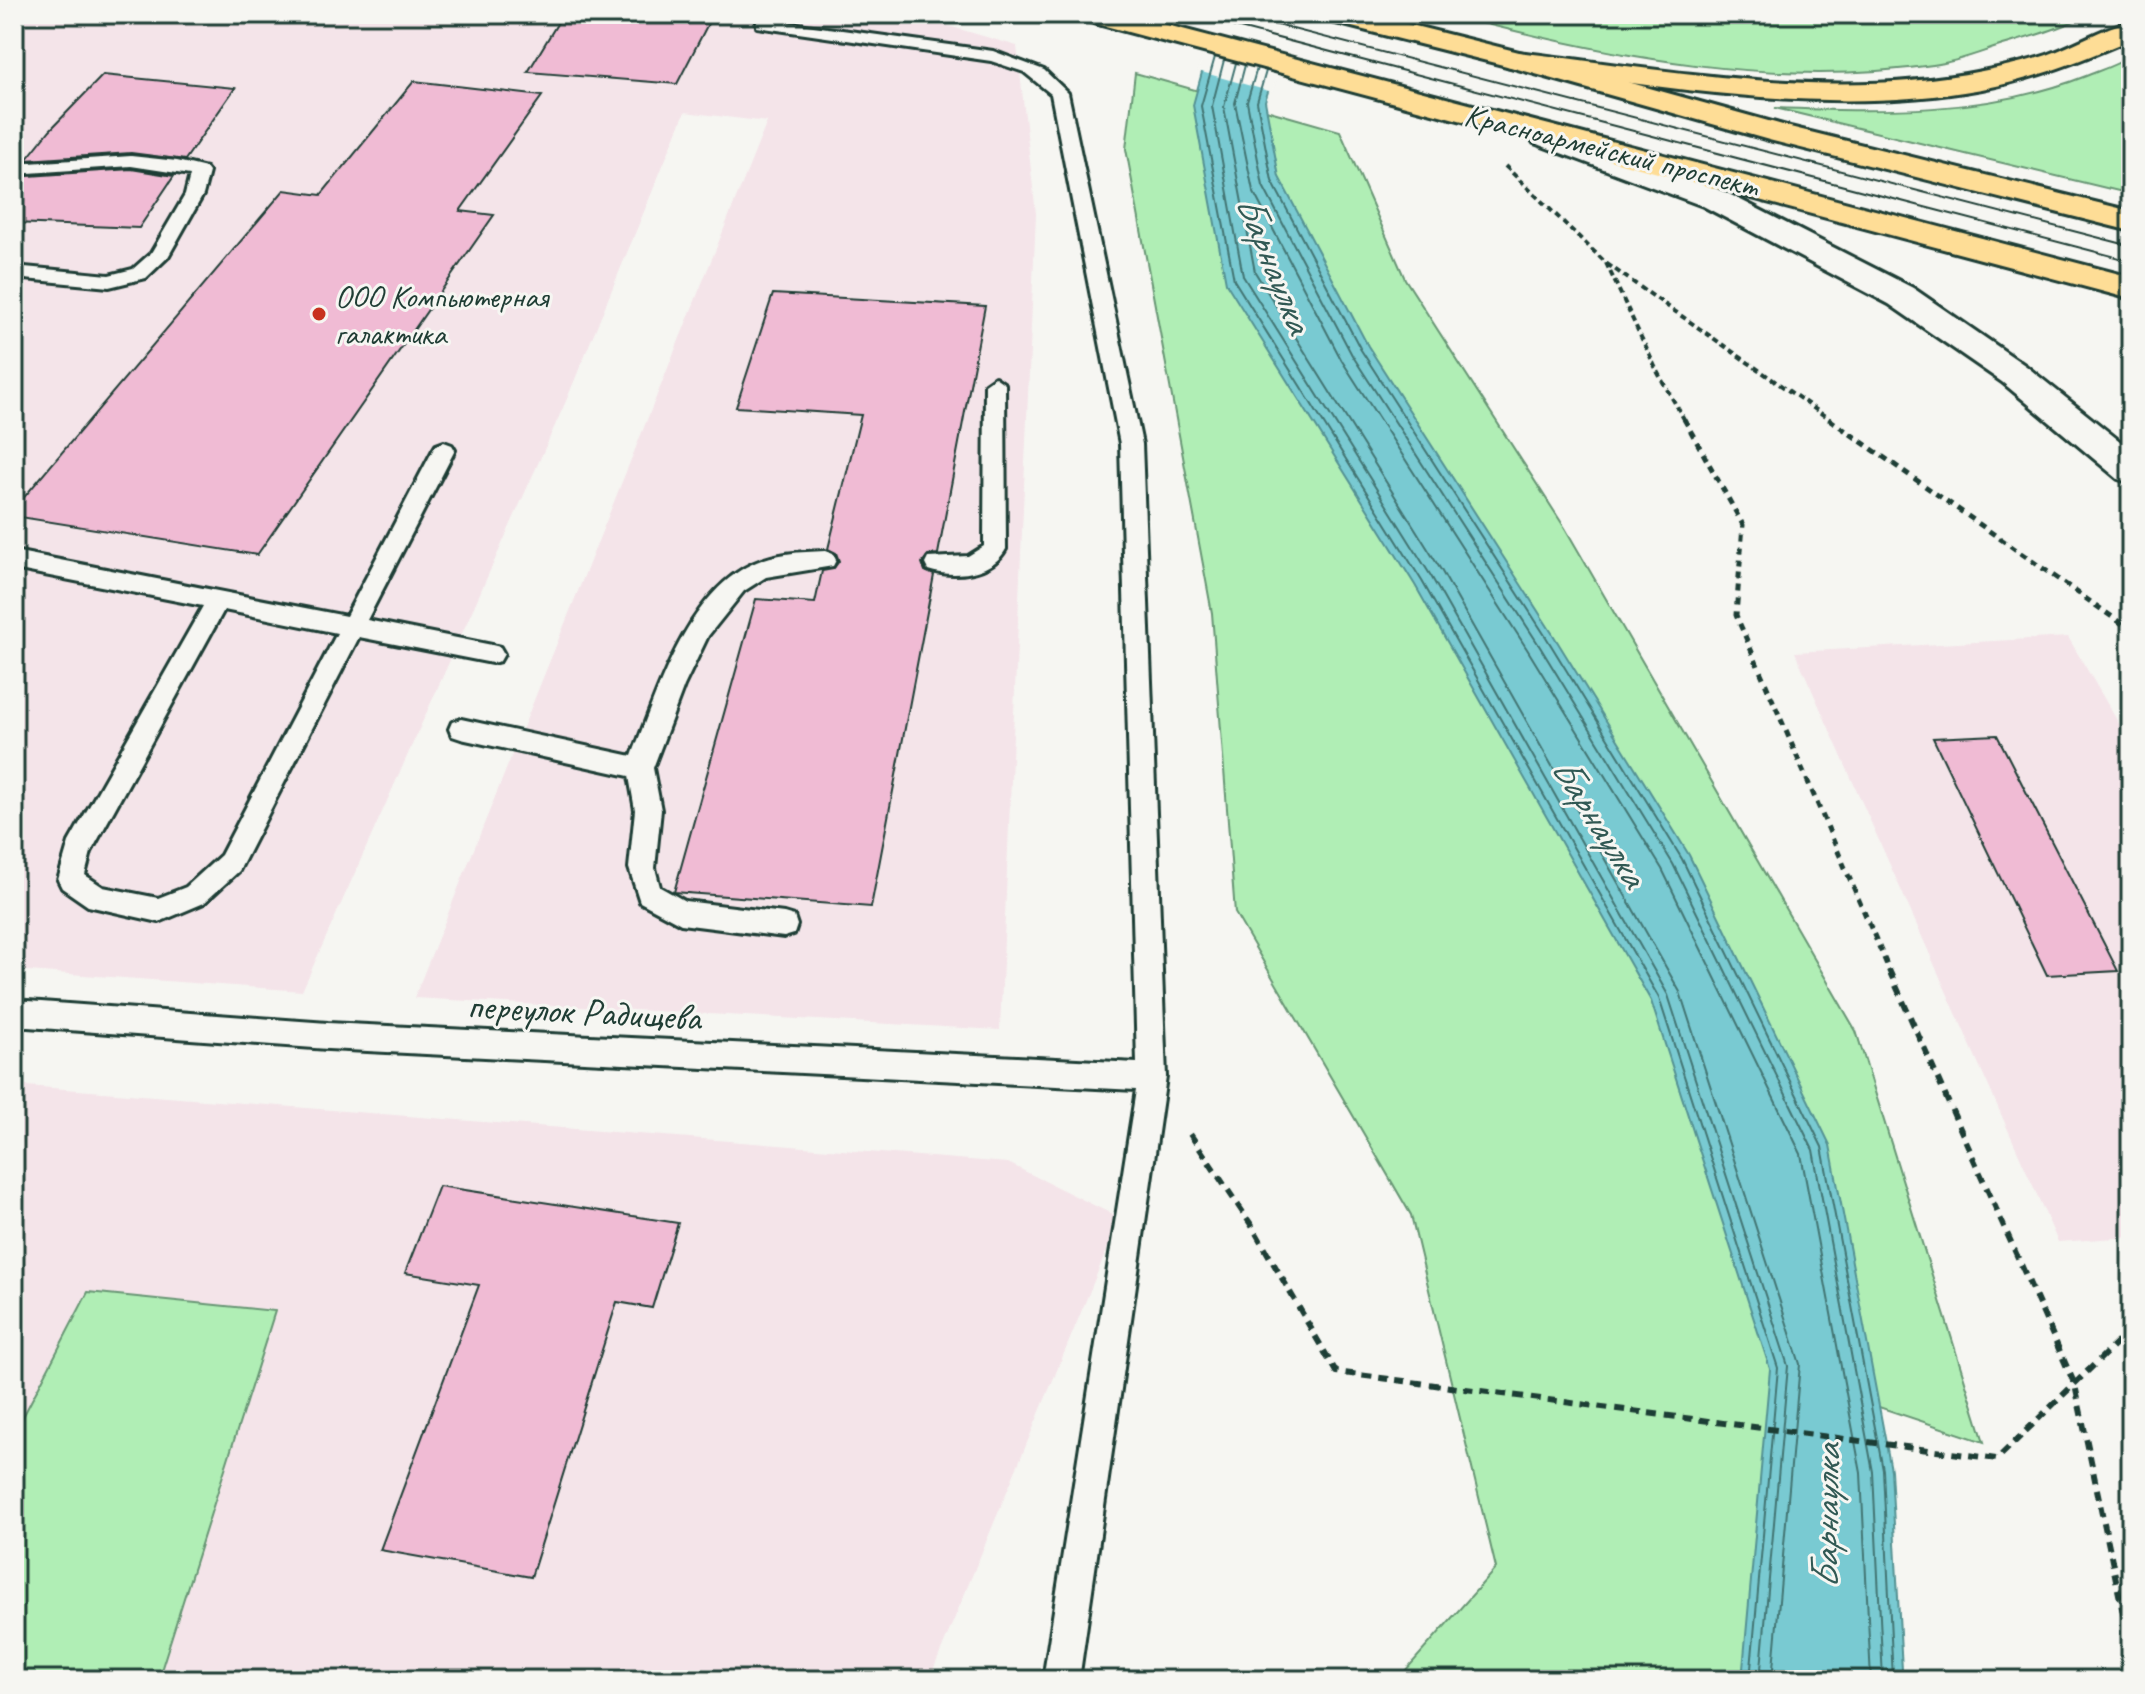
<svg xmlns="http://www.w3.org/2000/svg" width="2145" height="1694" font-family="Caveat,sans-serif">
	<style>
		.built { fill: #f4e4e9 }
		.green { fill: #b0eeb5; stroke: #689674; stroke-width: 2 }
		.water { fill: #79cad2; stroke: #559293; stroke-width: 2 }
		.pier { fill: #f6f6f2 }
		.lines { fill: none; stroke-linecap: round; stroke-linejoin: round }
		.shore { stroke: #437573; stroke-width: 2 }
		.building { fill: #f0bbd4; stroke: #1f3d34; stroke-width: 2 }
		.lane-casing { stroke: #1f3d34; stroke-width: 6 }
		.secondary-casing { stroke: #1f3d34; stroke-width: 6 }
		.primary-casing { stroke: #1f3d34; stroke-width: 6 }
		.highway-casing { stroke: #1f3d34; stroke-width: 6 }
		.path-far2 { stroke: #1f3d34; stroke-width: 4; stroke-dasharray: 6 4; stroke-linecap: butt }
		.path-far1 { stroke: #1f3d34; stroke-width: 5; stroke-dasharray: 7 6; stroke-linecap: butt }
		.path { stroke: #1f3d34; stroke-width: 6; stroke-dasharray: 10 7; stroke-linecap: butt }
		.lane { fill: #f6f6f2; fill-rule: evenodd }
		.secondary { fill: #f6f6f2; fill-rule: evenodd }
		.primary { fill: #fedd96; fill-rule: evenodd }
		.highway { fill: #fedd96; fill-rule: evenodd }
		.tram { stroke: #1f3d34; stroke-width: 2 }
		.poi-dot { fill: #c8321e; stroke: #f6f6f2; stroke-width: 3 }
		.labels { text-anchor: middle; stroke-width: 6; stroke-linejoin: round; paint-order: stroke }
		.far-street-label { font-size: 32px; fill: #1f3d34; stroke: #f6f6f2 }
		.far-poi-label { font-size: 32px; fill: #1f3d34; stroke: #f6f6f2; text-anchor: start }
		.street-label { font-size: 38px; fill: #1f3d34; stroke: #f6f6f2 }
		.water-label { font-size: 40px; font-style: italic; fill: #315954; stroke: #f6f6f2 }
	</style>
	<rect width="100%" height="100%" fill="#f6f6f2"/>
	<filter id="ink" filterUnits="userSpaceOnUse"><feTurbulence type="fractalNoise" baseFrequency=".0125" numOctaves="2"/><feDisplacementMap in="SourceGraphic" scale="16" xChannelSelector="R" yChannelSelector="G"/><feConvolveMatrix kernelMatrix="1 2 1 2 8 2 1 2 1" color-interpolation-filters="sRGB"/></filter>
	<g filter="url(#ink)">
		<path class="built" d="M14,14h894l109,32 19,168 -36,816 -586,-32 353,-876 -82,-10 -119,289 -264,590 -288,-21z
			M2068,637l63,107v493l-73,5 -263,-590z
			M14,1085l994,78 112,55 -191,462h-771l117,-368 -187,-20 -74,142z"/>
		<path class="green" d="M1461,14h628c-27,14 -56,22 -86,31 -22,7 -46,17 -70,20 -158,23 -317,-7 -470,-47z
			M2131,56v138l-356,-86c104,4 212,7 311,-32 15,-6 31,-11 45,-20z
			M1135,73l205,58 65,148 160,249 291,503 128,411 -204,-68 -14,306h-369l99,-112 -85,-353 -176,-302 -23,-300 -86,-464z
			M88,1292l187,19 -117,369h-144v-246z"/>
		<path class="water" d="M1218,14h75l-28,87 14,76 89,169 184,287 137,222 141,290 61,325 11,200 -2,10h-158l28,-311 -119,-368 -236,-416 -189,-302 -33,-178z"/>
		<path class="pier" d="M1214,14h83l-25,78 -74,-21z"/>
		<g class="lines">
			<path class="shore" d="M1215,57l-14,49 33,174 188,301 237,417 119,370 -28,312
				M1224,60l-12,46 31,170 188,300 237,419 120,371 -28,314
				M1236,63l-12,44 31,165 186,298 239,422 120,372 -28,316
				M1245,65l-10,38 18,88 89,170 185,288 135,220 139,285 60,319 10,207
				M1257,68l-10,34 16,84 89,169 185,287 136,222 140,286 60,322 10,208
				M1266,71l-9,31 15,79 89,169 185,287 136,222 140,288 61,323 10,210"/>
		</g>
		<path class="building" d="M563,14h150l-36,70 -149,-12z
			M103,75l132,13 -50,72 -54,-7 -105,7 24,-30z
			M414,81l128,15 -82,115 34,4 -237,340 -243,-39v-7l270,-319 37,5z
			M131,169l43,7 -35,52 -125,-5v-46z
			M773,294l212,12 -47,248 -10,1 -6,8 3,8 9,4 -63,332 -197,-15 82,-293 59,4 7,-32 11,-2 6,-8 -3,-8 -8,-4 33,-134 -125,-8z
			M1997,735l121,236 -71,4 -114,-237z
			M439,1186l239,37 -26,85 -35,-6 -86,275 -151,-27 99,-265 -74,-12z"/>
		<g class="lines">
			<g class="lane-casing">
				<path id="lane" d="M763,19l230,32 51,19 24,23 74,351 24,633 -87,603h-36l93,-590 -808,-41 -314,-23v-26l314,23 809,40 -17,-619 -69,-350 -27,-22 -33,-11 -234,-34v-6z
					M131,156l46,5 29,7 3,4 -6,23 -35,62 -22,21 -37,9 -95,-9v-12l95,9 24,-6 18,-16 34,-58 5,-20 -59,-9 -117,8v-10z
					M995,377l10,7 1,165c-14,26 -52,29 -78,21l-3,-6 3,-6 40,-2 16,-10 1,-162z
					M444,442l8,3 3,5 -88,170 125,25 8,2 4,7 -4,7 -8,2 -133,-26 -120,234 -35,32 -45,19 -71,-16 -26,-18 -4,-8 11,-38 134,-236 -189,-37v-18l332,65 87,-166 3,-5zM224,610l113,23 -116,222 -35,32 -28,11 -55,-11 -18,-12 6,-23z
					M825,551l8,3 3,6 -3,6 -67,11 -22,14 -36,45 -24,50 -31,82 8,42 -6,58 5,19 25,14 99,12 10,3 3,9 -3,9 -10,3 -103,-13 -41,-22 -11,-34 6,-58 -6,-34 -168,-37 -9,-3 -3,-7 3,-7 9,-3 171,37c25,-63 54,-161 120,-192 22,-11 48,-12 73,-13z"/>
			</g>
			<g class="secondary-casing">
				<path id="secondary" d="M1545,128l180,64 188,96 113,78 105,84v33l-13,-4 -116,-97 -113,-78 -186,-98 -169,-63 -4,-6 4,-6z"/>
			</g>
			<g class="primary-casing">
				<path id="primary" d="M1079,14h46l1006,263v22l-1048,-279z
					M1320,14h47l160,40 263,73 341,84v20l-362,-91 -262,-74 -183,-46z"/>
			</g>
			<g class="highway-casing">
				<path id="highway" d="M2131,21v18c-48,21 -97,40 -149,50 -154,28 -312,-2 -465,-21l-10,-2 -4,-6 4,-6 10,-2c152,18 313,49 465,19 21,-4 44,-9 65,-16 28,-10 55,-27 84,-34z"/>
			</g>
			<path class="path-far2" d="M1505,166l101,97 52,110 27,48
				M1607,264l225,157"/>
			<path class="path-far1" d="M1684,419l59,106 -7,90 154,357
				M1829,419l302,211"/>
			<path class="path" d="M1889,970l186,415 56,266
				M1190,1134l62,92 84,146 661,87 134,-130"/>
			<use href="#lane" class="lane"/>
			<use href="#secondary" class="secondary"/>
			<use href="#primary" class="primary"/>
			<use href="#highway" class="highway"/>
			<path class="tram" d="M1186,14l945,247
				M1235,14l896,232"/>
		</g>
	</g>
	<circle class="poi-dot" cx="319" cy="314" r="8"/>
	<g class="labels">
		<g class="far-street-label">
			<text transform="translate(1612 150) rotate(14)" y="11">Красноармейский проспект</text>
		</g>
		<g class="far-poi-label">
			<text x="335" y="307">ООО Компьютерная<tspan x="335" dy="37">галактика</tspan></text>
		</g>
		<g class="street-label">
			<text transform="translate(584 1011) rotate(3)" y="13">переулок Радищева</text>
		</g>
		<g class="water-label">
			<text transform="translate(1275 263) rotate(68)" y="14">Барнаулка</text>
			<text transform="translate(1600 821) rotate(58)" y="14">Барнаулка</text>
			<text transform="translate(1825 1517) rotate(-89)" y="14">Барнаулка</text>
		</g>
	</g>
	<rect width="2145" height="1694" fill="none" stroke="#f6f6f2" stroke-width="48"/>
	<rect x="24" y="24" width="2097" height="1646" fill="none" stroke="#1f3d34" stroke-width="3" filter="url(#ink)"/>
</svg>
